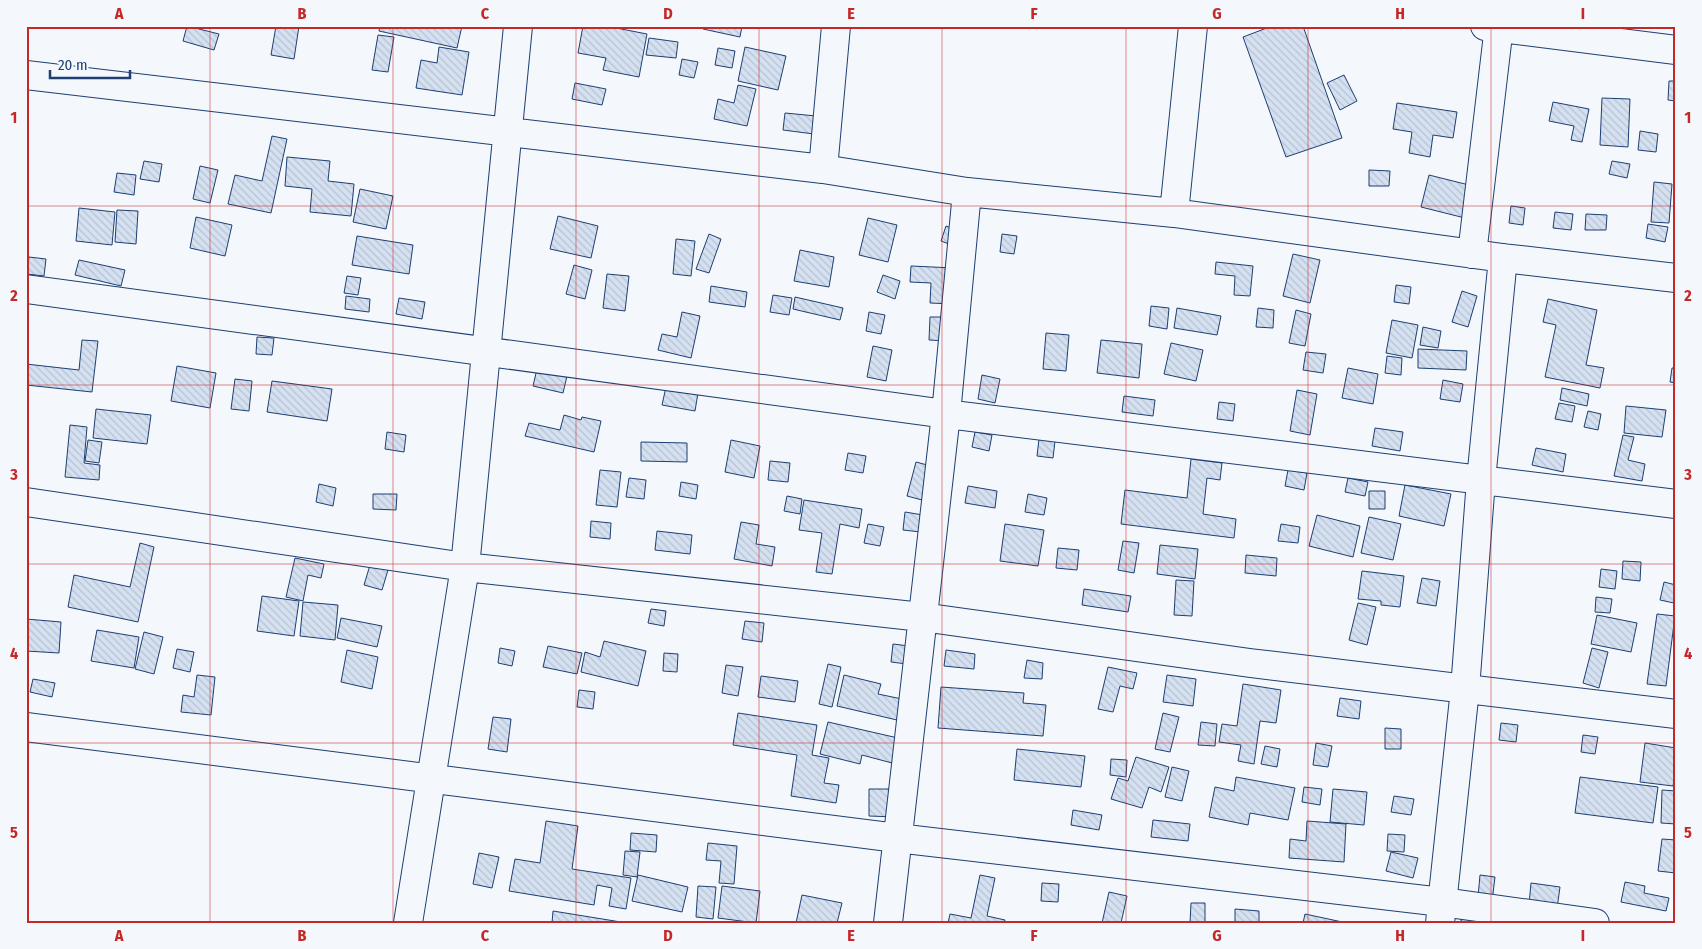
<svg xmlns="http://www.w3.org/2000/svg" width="1702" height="949" font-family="'Fira Sans Condensed',sans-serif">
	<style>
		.building { fill: url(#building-back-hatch); stroke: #1d3f73 }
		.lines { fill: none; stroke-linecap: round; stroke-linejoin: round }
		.minor-casing { stroke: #1d3f73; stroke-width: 30 }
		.minor { stroke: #f4f7fb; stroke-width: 28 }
		.grid { fill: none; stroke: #c62828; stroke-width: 1; stroke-opacity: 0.55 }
		.neatline { fill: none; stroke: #c62828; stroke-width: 2 }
		.grid-label { font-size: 16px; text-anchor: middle; font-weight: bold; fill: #c62828 }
	</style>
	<defs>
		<pattern id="building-back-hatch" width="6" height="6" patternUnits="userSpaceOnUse" patternTransform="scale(1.25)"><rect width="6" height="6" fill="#d5e0f0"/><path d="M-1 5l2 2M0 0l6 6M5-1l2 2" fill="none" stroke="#b6c1d1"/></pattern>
	</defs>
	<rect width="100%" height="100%" fill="#f4f7fb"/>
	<path class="building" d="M187,26l32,8 -5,16 -31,-9z
		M276,26h23l-5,33 -23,-4z
		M380,26h82l-5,22 -78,-17z
		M583,26h23l41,8 -8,43 -36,-7 3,-12 -28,-5z
		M704,26h38l-2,11 -37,-8z
		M1272,26h31l39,112 -56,19 -43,-120z
		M378,35l16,2 -6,35 -16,-2z
		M649,38l29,4 -2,16 -30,-3z
		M439,47l30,5 -7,43 -46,-7 5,-28 16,3z
		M745,47l41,9 -8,34 -40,-9z
		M718,48l17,3 -3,17 -17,-3z
		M682,59l16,3 -4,16 -15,-3z
		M1344,75l13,26 -17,9 -13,-27z
		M1669,81h7v20l-8,-1z
		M575,83l31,6 -4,16 -30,-6z
		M738,85l18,4 -9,37 -33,-7 4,-20 16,4z
		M1602,98l28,1 -2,48 -28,-2z
		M1553,102l36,7 -7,33 -11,-2 3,-14 -25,-5z
		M1397,103l60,9 -4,26 -20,-3 -3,22 -21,-4 3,-21 -19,-3z
		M785,113l31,3 -2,18 -31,-4z
		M1640,131l18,3 -2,18 -18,-2z
		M272,136l15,3 -16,74 -43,-9 7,-29 27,6z
		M287,157l43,4 -2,20 26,3 -3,32 -41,-4 2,-23 -27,-3z
		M144,161l18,3 -3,18 -19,-3z
		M1612,161l18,3 -3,14 -18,-4z
		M200,166l18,4 -8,33 -17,-4z
		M1369,170l21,1 -1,15h-20z
		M117,173l19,2 -2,20 -20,-3z
		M1429,175l44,11 -8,32 -44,-11z
		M1654,182l18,2 -3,39 -18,-1z
		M360,189l33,7 -7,33 -33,-7z
		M1511,206l14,2 -2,17 -14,-2z
		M79,208l36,4 -3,33 -36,-4z
		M117,210l21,1 -2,33 -21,-2z
		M1555,212l18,2 -2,16 -18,-2z
		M1586,214l21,1 -1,15h-21z
		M558,216l40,10 -7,32 -41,-9z
		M196,217l36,8 -7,31 -35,-8z
		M868,218l29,7 -9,37 -29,-7z
		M1648,224l20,3 -3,15 -19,-4z
		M946,226l16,6 -5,15 -16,-6z
		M709,234l12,5 -12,34 -13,-4z
		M1002,234l15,2 -3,18 -14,-2z
		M357,236l56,9 -4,29 -57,-9z
		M676,239l19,2 -4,35 -18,-2z
		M800,250l34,7 -5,30 -35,-6z
		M1293,254l27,6 -10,43 -27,-7z
		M29,257l17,2 -2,17 -17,-2z
		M79,260l46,10 -4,16 -46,-11z
		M1216,262l37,4 -3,30 -16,-1 1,-19 -20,-2z
		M574,265l18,5 -7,29 -19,-5z
		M911,266l43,2 -2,36 -22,-1 1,-20 -21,-1z
		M607,274l22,2 -4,35 -22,-3z
		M883,275l17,6 -5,18 -18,-7z
		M347,276l14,2 -3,17 -14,-2z
		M1396,285l15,2 -2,17 -15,-2z
		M711,286l36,6 -2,15 -36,-5z
		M1462,291l15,5 -9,31 -16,-5z
		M773,295l19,3 -3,17 -19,-3z
		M346,296l24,3 -1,13 -24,-3z
		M795,297l48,11 -3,12 -47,-11z
		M399,298l26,4 -3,17 -26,-5z
		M1548,299l49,11 -11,55 18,3 -4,20 -55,-11 11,-52 -13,-3z
		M1151,306l18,2 -2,21 -18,-3z
		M1177,308l44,8 -4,19 -43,-7z
		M1258,308l16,2 -1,18 -17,-1z
		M1296,310l15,4 -6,32 -16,-3z
		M682,312l18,4 -9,42 -33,-8 4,-16 15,3z
		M869,312l16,3 -4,19 -15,-3z
		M930,317h18l-1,24 -18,-1z
		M1392,320l26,5 -6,33 -26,-5z
		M1423,327l18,4 -3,17 -18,-3z
		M1046,333l23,2 -3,36 -23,-2z
		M257,337l17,1 -2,17 -16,-1z
		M82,340l16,1 -6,51 -66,-7v-21l53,6z
		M1101,340l41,4 -3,34 -42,-5z
		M1171,343l32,7 -7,31 -32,-7z
		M873,346l19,4 -6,31 -19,-4z
		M1418,349l49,2 -1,19 -48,-2z
		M1306,352l20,2 -3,19 -20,-3z
		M1387,356l15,2 -1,17 -16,-2z
		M177,366l39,7 -6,35 -39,-7z
		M1348,368l30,6 -5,30 -31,-6z
		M1672,368h4v15l-6,-1z
		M537,369l30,7 -4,17 -30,-7z
		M982,375l18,4 -5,24 -17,-4z
		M235,379l17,2 -3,30 -18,-2z
		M1443,380l20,4 -3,18 -20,-3z
		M272,381l60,8 -5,32 -60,-9z
		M666,387l32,6 -3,18 -33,-6z
		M1562,388l27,6 -2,12 -27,-6z
		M1297,390l20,4 -7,41 -20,-4z
		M1124,396l31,4 -2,16 -31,-4z
		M1219,402l16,2 -2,17 -16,-2z
		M1559,403l16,3 -3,16 -17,-3z
		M1626,406l40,4 -4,27 -38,-4z
		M96,409l55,6 -4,29 -54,-6z
		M1588,411l13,3 -3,16 -14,-3z
		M564,415l17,5 1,-3 19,4 -7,31 -69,-16 4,-13 31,7z
		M70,425l17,2 -3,36 16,2 -1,15 -34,-3z
		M1375,428l28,4 -3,19 -28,-5z
		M387,432l19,3 -2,17 -19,-3z
		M975,432l17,3 -3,16 -17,-4z
		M1623,435l11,2 -6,23 17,4 -3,17 -28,-5z
		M1039,439l16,2 -2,17 -16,-2z
		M88,440l14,2 -3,21 -14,-2z
		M731,440l29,6 -6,32 -29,-6z
		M641,442l46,1v19l-46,-1z
		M1536,448l30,6 -3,18 -31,-7z
		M848,453l18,3 -3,17 -18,-3z
		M1191,459l31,4 -2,17 -13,-2 -4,36 33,5 -2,19 -113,-14 4,-34 62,8z
		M770,461l20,2 -2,19 -20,-2z
		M916,462l15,4 -9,34 -15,-4z
		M600,470l21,2 -4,35 -21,-2z
		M1288,470l19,3 -3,17 -19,-4z
		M629,478l17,2 -2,19 -18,-2z
		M1348,478l20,4 -3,14 -20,-4z
		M681,482l17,3 -2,14 -17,-3z
		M319,484l17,4 -3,18 -17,-4z
		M1405,485l46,9 -7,32 -45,-10z
		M968,486l29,5 -2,17 -30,-5z
		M1369,491h16v18h-16z
		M373,494h24l-1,16 -23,-1z
		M1028,494l19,4 -3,17 -19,-3z
		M787,496l15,3 -2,15 -16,-3z
		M804,500l58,9 -3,19 -19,-4 -8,50 -16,-2 6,-39 -23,-3z
		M905,512l18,3 -2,17 -18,-2z
		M1317,515l43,11 -7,31 -44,-11z
		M1369,517l32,7 -8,36 -32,-7z
		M591,521l20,2 -1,16 -20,-2z
		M741,522l18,3 -3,19 19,3 -3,19 -38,-7z
		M868,524l16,3 -4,19 -16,-3z
		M1005,524l39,6 -6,36 -38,-5z
		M1281,524l19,3 -2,16 -20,-2z
		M657,531l35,4 -2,19 -35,-4z
		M1123,541l16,2 -5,30 -16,-3z
		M140,543l14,4 -16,75 -70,-15 6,-32 56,12z
		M1160,545l38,4 -3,30 -38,-5z
		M1058,548l21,2 -2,20 -21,-2z
		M1246,555l31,3 -1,18 -31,-3z
		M295,558l29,6 -3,14 -13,-3 -5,26 -17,-4z
		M1623,561l18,1 -1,19 -18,-2z
		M370,565l18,5 -6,20 -18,-5z
		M1601,569l16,2 -2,18 -16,-2z
		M1362,571l42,5 -4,31 -19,-2v-4l-23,-2z
		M1422,578l18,3 -4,25 -19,-3z
		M1176,580l18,1 -2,35 -18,-1z
		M1664,582l12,3 -2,18 -14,-3z
		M1084,589l47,7 -3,16 -46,-7z
		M262,596l37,5 -5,35 -37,-5z
		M1596,597l16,2 -2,14 -15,-1z
		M303,602l35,3 -3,35 -35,-4z
		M1358,603l18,4 -9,38 -18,-5z
		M651,609l15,2 -2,15 -16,-3z
		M1657,614l18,2 -9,70 -19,-2z
		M1597,615l40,8 -6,29 -40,-8z
		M341,618l41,8 -5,21 -40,-9z
		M26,619l35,3 -2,31 -33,-2z
		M745,621l19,2 -2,19 -20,-3z
		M97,630l42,7 -5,31 -43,-7z
		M144,632l19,5 -9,37 -19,-5z
		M604,641l42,10 -8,35 -57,-14 4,-20 15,5z
		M893,644l16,2 -2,18 -16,-2z
		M548,646l34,7 -5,21 -34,-7z
		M500,648l15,3 -3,15 -14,-3z
		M1592,648l16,4 -9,36 -16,-5z
		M177,649l17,3 -4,20 -17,-4z
		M347,650l31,7 -6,32 -31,-7z
		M946,650l29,4 -1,15 -30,-3z
		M664,653l14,1 -1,18 -14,-1z
		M1027,660l16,3 -1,16 -18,-1z
		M828,664l13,3 -9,40 -13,-3z
		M726,665l17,2 -5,29 -16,-3z
		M1108,667l29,6 -4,16 -13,-3 -7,26 -15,-3z
		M197,675l18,2 -4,38 -30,-3 2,-17 11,2z
		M844,675l37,9 -3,10 24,5 -5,21 -60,-14z
		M1167,675l29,4 -3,27 -30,-4z
		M761,676l37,5 -3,21 -37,-5z
		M33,679l22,4 -3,14 -22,-5z
		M1243,684l38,6 -5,33 -16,-2 -6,43 -16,-3 3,-16 -22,-3 3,-18 15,2z
		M941,687l83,6 -1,10 23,2 -3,31 -105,-8z
		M579,690l16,2 -2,17 -16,-2z
		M1340,698l21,3 -2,18 -22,-3z
		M738,713l79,12 -5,30 17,3 -5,25 15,2 -3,18 -45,-7 6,-41 -64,-10z
		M1163,713l16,4 -9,35 -15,-3z
		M493,717l18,2 -4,33 -19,-3z
		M828,722l70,16 -6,25 -30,-8 -2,9 -40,-10z
		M1201,722l16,2 -2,22 -17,-1z
		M1501,723l17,2 -2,17 -17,-2z
		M1385,728l16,1v20h-16z
		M1583,735l15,2 -3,17 -14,-2z
		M1316,743l16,3 -4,21 -15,-2z
		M1645,743l31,5v19l-3,19 -33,-4z
		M1265,746l15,3 -3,18 -16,-3z
		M1017,749l68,7 -4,31 -67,-7z
		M1136,757l33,10 -8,25 -12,-5 -7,21 -31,-9 7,-21 10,3z
		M1111,759l16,1 -1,17 -16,-2z
		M1172,767l17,4 -7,30 -17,-4z
		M1236,777l59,11 -7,32 -38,-7 -2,12 -39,-8 6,-30 19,4z
		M1580,777l78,10 -5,36 -78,-10z
		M1304,787l18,2 -2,16 -18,-3z
		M869,789h28l-1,28 -27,-1z
		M1333,789l34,3 -3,33 -34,-3z
		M1662,790l14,1v33l-15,-1z
		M1394,796l20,3 -3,16 -20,-3z
		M1073,810l29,5 -3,15 -28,-5z
		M1153,820l37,4 -2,17 -37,-4z
		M546,821l32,5 -6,43 59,9 -5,31 -17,-3 3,-18 -15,-3 -3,20 -85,-14 6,-32 25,4z
		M1307,821l39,3 -2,38 -55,-4 1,-19 16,2z
		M631,833l26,2 -1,17 -26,-2z
		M1388,834l17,1 -1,17 -17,-1z
		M1662,839l14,1v33l-18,-2z
		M708,843l29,3 -3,38 -15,-1 2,-22 -15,-1z
		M625,851l15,1 -3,25 -14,-2z
		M1391,852l27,6 -5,20 -27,-7z
		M479,853l20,4 -7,31 -19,-4z
		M638,875l50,12 -6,25 -50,-11z
		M980,875l15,3 -8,38 18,4 -1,3h-56l2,-9 21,4z
		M1480,875l15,2 -4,33 37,5 3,-32 29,4 -5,36h-85l-9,-2 3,-26 14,2z
		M1625,882l20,4 -1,7 25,5 -3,13 -45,-9z
		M1042,883l17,1 -1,18 -17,-1z
		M698,886l18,1 -3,32 -17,-2z
		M722,886l38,5 -4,32 -38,-5z
		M1109,892l18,4 -6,27h-19z
		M802,895l40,8 -5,20h-41z
		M1191,903h14v20h-15z
		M1235,909l24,2v12h-24z
		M553,911l74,12h-75z
		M1305,914l42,9h-44z"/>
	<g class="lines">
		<g class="minor-casing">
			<path id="minor" d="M1485,26l191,24
				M26,75l797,94 144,23 207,21 329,45 173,20
				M823,169l13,-143
				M1174,213l19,-187
				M1472,254l27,-228
				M26,289l920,125 730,90
				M26,502l439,65 457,50 328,46 426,51
				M26,727l871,111 545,64 153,21
				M408,923l57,-356 53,-541
				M888,923l58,-509 21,-222
				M1440,923l25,-234 16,-209 22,-222"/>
		</g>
		<use href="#minor" class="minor"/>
	</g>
	<path class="grid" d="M210,26v897M393,26v897M576,26v897M759,26v897M942,26v897M1126,26v897M1308,26v897M1491,26v897M26,206h1650M26,385h1650M26,564h1650M26,743h1650"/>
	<rect width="1702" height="949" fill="none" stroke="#f4f7fb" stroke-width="55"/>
	<path d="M50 70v8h80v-8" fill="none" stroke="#1d3f73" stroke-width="2.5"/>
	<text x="58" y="70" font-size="15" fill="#1d3f73" stroke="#f4f7fb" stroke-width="4" paint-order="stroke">20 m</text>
	<rect x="28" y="28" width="1646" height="894" class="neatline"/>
	<g class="grid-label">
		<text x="119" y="19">A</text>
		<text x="302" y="19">B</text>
		<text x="485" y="19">C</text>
		<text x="668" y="19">D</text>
		<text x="851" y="19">E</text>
		<text x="1034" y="19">F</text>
		<text x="1217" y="19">G</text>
		<text x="1400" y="19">H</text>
		<text x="1583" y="19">I</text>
		<text x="14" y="123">1</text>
		<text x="1688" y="123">1</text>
		<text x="14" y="301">2</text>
		<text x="1688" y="301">2</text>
		<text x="14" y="480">3</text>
		<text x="1688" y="480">3</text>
		<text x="14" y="659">4</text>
		<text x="1688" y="659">4</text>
		<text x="14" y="838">5</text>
		<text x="1688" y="838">5</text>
		<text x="119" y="941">A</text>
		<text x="302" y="941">B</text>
		<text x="485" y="941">C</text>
		<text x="668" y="941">D</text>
		<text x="851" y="941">E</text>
		<text x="1034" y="941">F</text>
		<text x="1217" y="941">G</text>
		<text x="1400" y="941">H</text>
		<text x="1583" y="941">I</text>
	</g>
</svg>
